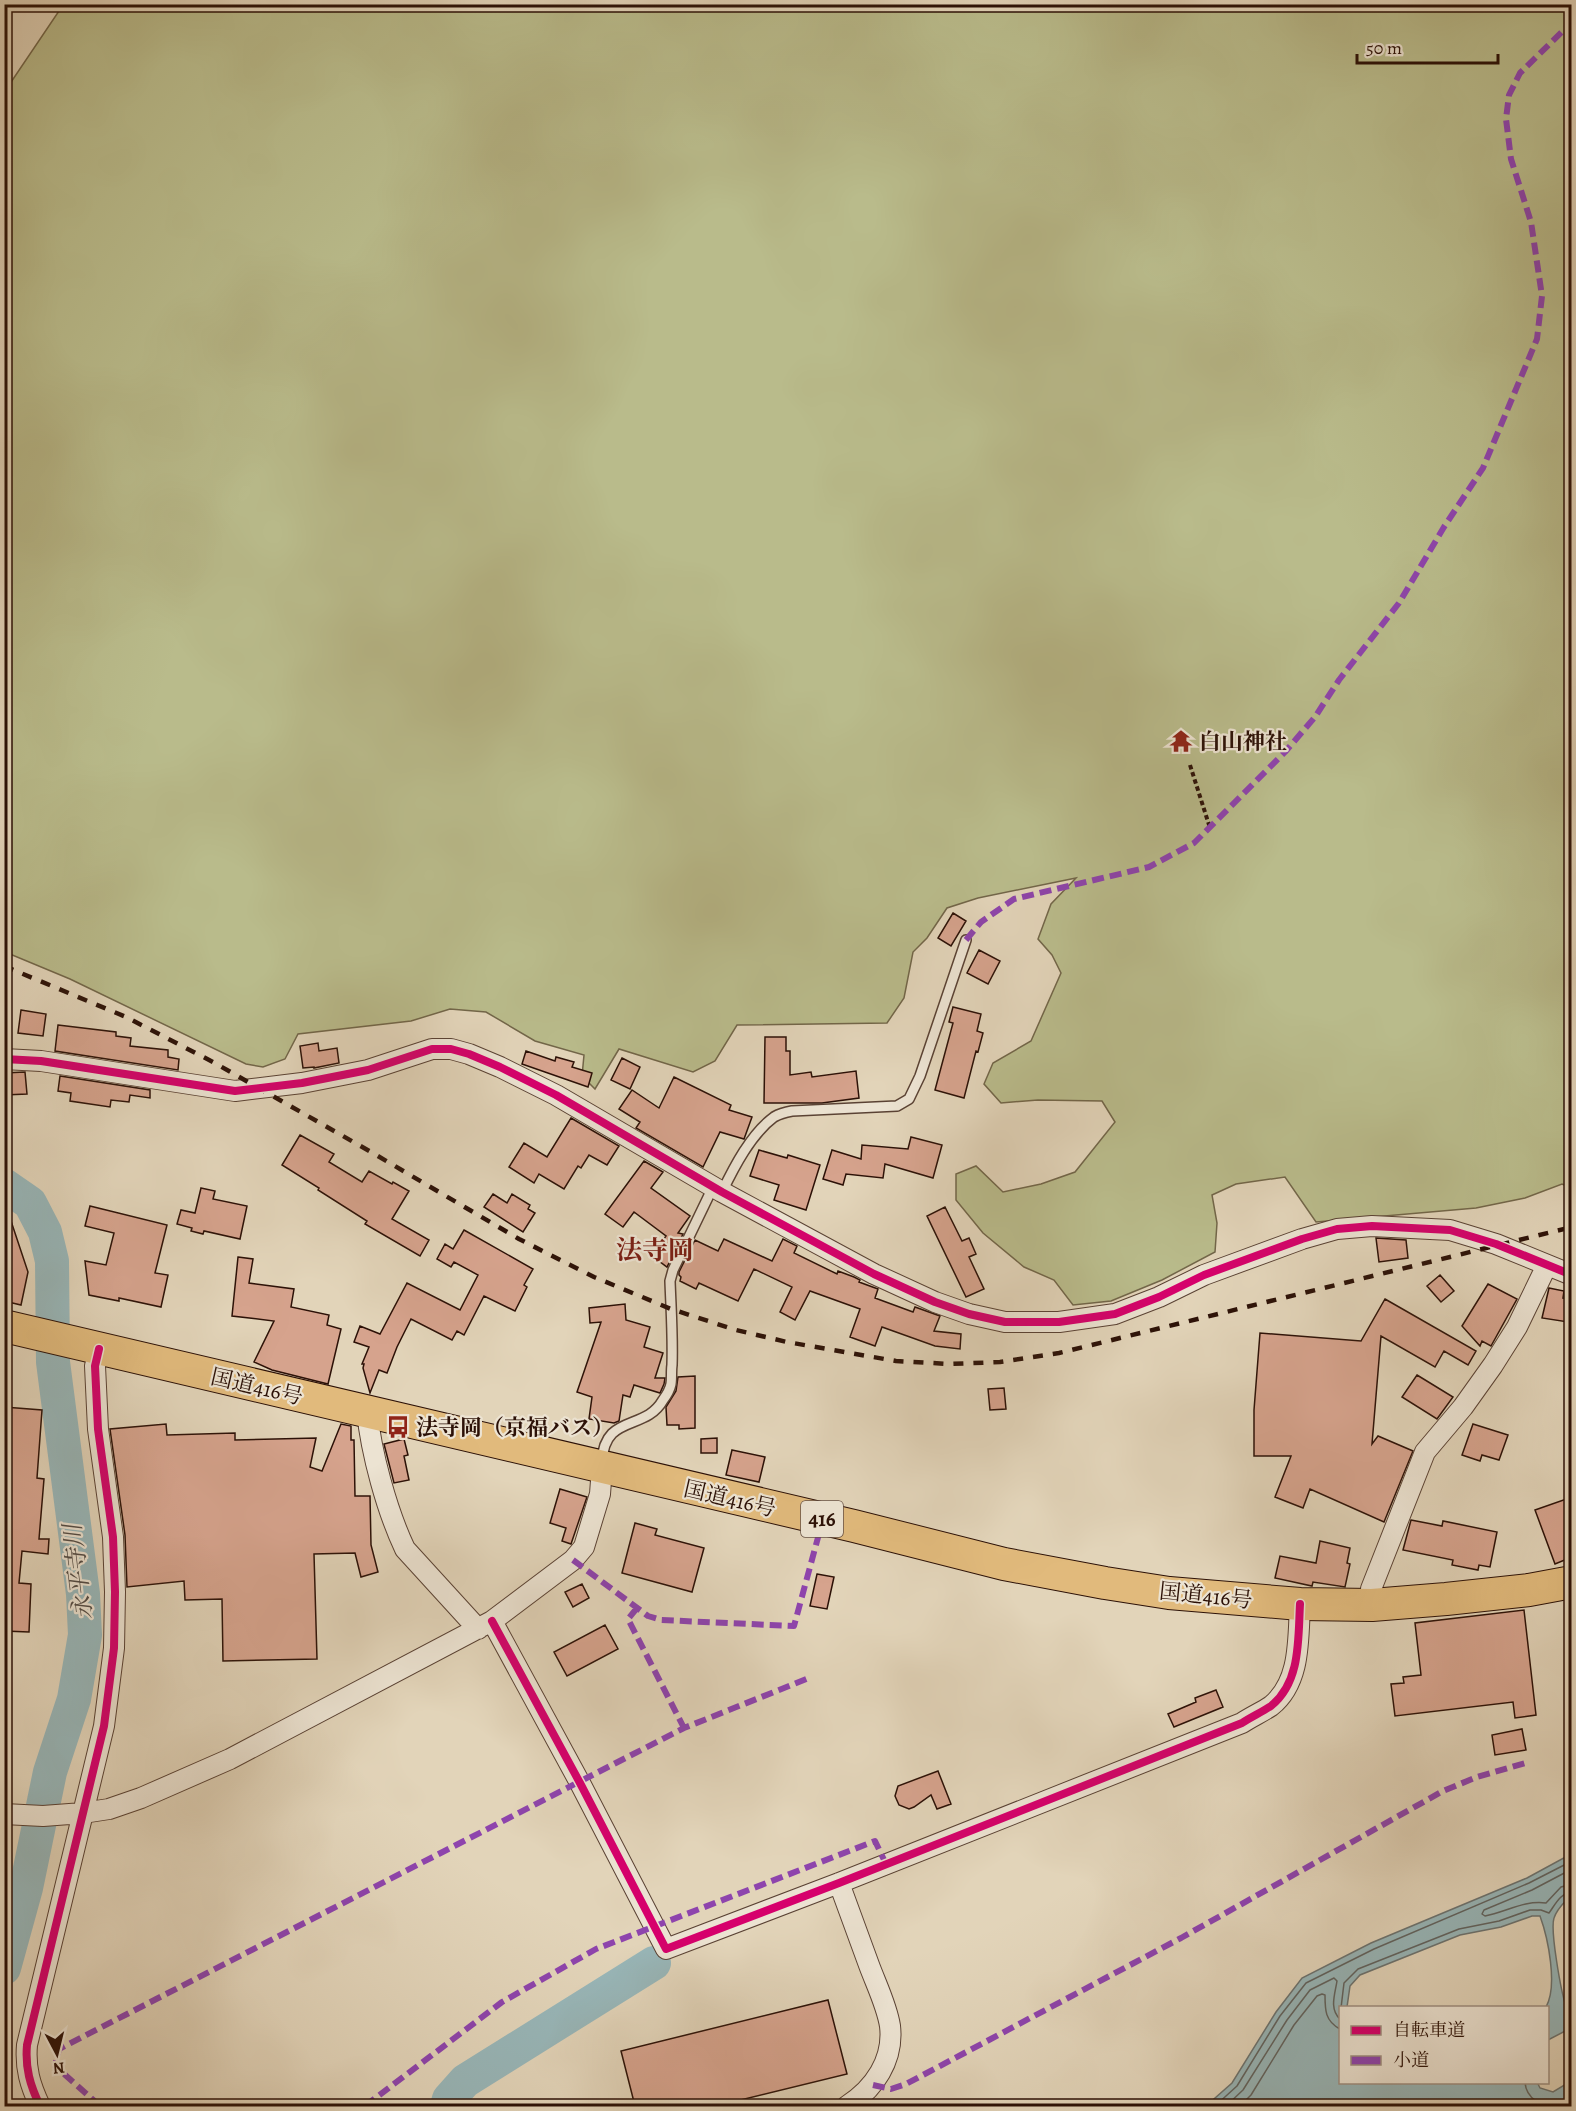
<svg xmlns="http://www.w3.org/2000/svg" width="1576" height="2111" font-family="Alegreya,'Noto Serif JP',serif">
	<style>
		.green { fill: #b9bb8b; stroke: #726649; stroke-width: 1.5 }
		.water { fill: #98b6b8; stroke: #6d7471; stroke-width: 1.5 }
		.lines { fill: none; stroke-linecap: round; stroke-linejoin: round }
		.shore { stroke: #626460; stroke-width: 1.5 }
		.river { stroke: #98b6b8; stroke-width: 34 }
		.building { fill: #d6a38d; stroke: #2c1107; stroke-width: 1.5 }
		.service-casing { stroke: #5a4234; stroke-width: 12 }
		.minor-casing { stroke: #5a4234; stroke-width: 22 }
		.trunk-casing { stroke: #2c1107; stroke-width: 34 }
		.path { stroke: #2c1107; stroke-width: 4; stroke-dasharray: 4.5 3; stroke-linecap: butt }
		.service { stroke: #ece3d2; stroke-width: 9 }
		.minor { stroke: #ece3d2; stroke-width: 20 }
		.trunk { stroke: #e1ba7c; stroke-width: 32 }
		.rail { stroke: #2c1107; stroke-width: 4.5; stroke-dasharray: 10 10; stroke-linecap: butt }
		.quiet { stroke: #8e44ad; stroke-width: 6; stroke-dasharray: 12 6; stroke-linecap: butt }
		.cycleway-casing { stroke: #ece3d2; stroke-width: 11 }
		.cycleway { stroke: #d6006c; stroke-width: 8 }
		.labels { text-anchor: middle; stroke-width: 4.5; stroke-linejoin: round; paint-order: stroke }
		.shield { fill: #ece3d2; stroke: #665044; stroke-width: 1.5 }
		.shield-label { font-size: 21px; font-weight: bold; fill: #2c1107 }
		.poi-label { font-size: 22px; font-weight: bold; fill: #2c1107; stroke: #ece3d2; text-anchor: start }
		.street-label { font-size: 22px; fill: #2c1107; stroke: #ece3d2 }
		.water-label { font-size: 24px; font-style: italic; fill: #524b45; stroke: #ece3d2 }
		.quarter-label { font-size: 26px; font-weight: bold; fill: #7a1f14; stroke: #ece3d2 }
	</style>
	<rect width="100%" height="100%" fill="#e2d4b9"/>
	<filter id="stains"><feTurbulence type="fractalNoise" baseFrequency=".00333" numOctaves="4"/><feColorMatrix values="0 0 0 0 .2 0 0 0 0 .09 0 0 0 0 .02 0 0 0 .5 -.17"/></filter>
	<radialGradient id="worn" r=".72"><stop offset=".6" stop-color="#630" stop-opacity="0"/><stop offset="1" stop-color="#630" stop-opacity=".3"/></radialGradient>
	<path class="green" d="M63,5h1508v1183l-9,-4 -37,14 -49,10 -160,14 -31,-45 -49,7 -24,11 5,28 -2,29 -53,28 -51,21 -38,4 -19,-25 -30,-13 -41,-34 -27,-33v-26l20,-8 27,26 38,-8 34,-12 40,-50 -13,-21 -64,-1 -37,3 -17,-19 9,-21 38,-22 30,-68 -9,-18 -14,-16 13,-35 25,-26 -98,20 -31,10 -20,30 -14,14 -9,46 -17,25 -150,2 -22,36 -22,11 -74,-23 -24,40 -13,-13 2,-21 -49,-14 -49,-29 -36,-3 -39,12 -113,13 -13,25 -22,8 -17,-3 -176,-85 -65,-27v-861z"/>
	<path class="water" d="M1571,1854v41c-6,7 -14,13 -17,23 -4,12 7,74 12,88l5,1v21l-23,12v-32l-2,-1c12,-21 2,-69 -6,-91h-8l-31,11 -41,8 -100,40 -10,11 -3,21 -7,1v74h197l3,6 13,4 18,-11v22l-3,3h-362l26,-23 44,-71 26,-34 69,-35 156,-65z"/>
	<g class="lines">
		<path class="shore" d="M1572,1869l-40,21 -48,20 -2,4 3,2c21,-4 39,-16 61,-13l15,-16 11,-3
			M1341,2008l3,-25 14,-14 101,-40 40,-8 31,-11h11l8,3c6,-8 11,-20 23,-21
			M1525,2082c1,16 17,27 33,22 5,-1 9,-4 14,-7
			M1215,2106l22,-20 43,-70 26,-33 68,-34 155,-66 43,-22
			M1226,2106l17,-16 44,-70 23,-30 24,-12 3,3c-2,13 -8,28 3,38
			M1240,2106l11,-11 43,-70 23,-29 5,-2 3,1c0,15 0,26 15,34"/>
		<path class="river" d="M4,1185l26,18 15,29 7,29 1,101 30,232 2,41 -11,64 -24,73 -24,116 -22,80
			M447,2106l2,-7 16,-18 189,-118"/>
	</g>
	<path class="building" d="M953,913l13,8 -15,25 -13,-8z
		M979,950l21,11 -12,23 -21,-11z
		M953,1007l28,7 -4,17 6,2 -5,19 -2,-1 -12,47 -29,-8 18,-67 -4,-1z
		M21,1010l25,4 -3,22 -25,-3z
		M58,1025l58,7v4l15,2 -1,8 38,4v7l11,2 -1,11 -123,-19z
		M765,1037h21v14h4v24l21,-3 1,5 44,-6 3,27 -37,5h-58z
		M318,1043l1,8 18,-3 2,15 -25,5v-1l-11,1 -3,-22z
		M526,1051l29,10 1,-4 18,5 -2,5 20,6 -4,14 -66,-23z
		M622,1058l18,9 -10,22 -19,-9z
		M25,1072l2,22 -23,1v-22z
		M60,1076l90,14v8l-20,-3 -1,7 -18,-2 -1,7 -40,-6 1,-8 -13,-2z
		M674,1077l57,28 -2,5 23,7 -8,22 -24,-7 -17,35 -67,-39 4,-6 -21,-13 13,-19 27,18z
		M571,1118l48,28 -12,19 -18,-10 -8,13 -3,-2 -14,23 -25,-15 -5,9 -25,-16 15,-24 23,14z
		M300,1135l34,19 -5,8 33,20 7,-11 23,13 1,-2 16,9 -17,28 37,21 -9,16 -55,-32 2,-3 -49,-31 1,-2 -37,-23z
		M911,1137l31,8 -9,33 -48,-14 -2,14 -37,-4 -3,11 -20,-6 9,-29 29,9 1,-14 46,4z
		M759,1150l28,8 1,-3 32,10 -14,45 -32,-10 5,-15 -29,-9z
		M644,1161l19,11 -12,16 39,28 -12,17 5,1 -16,33 -12,-9 9,-13 -3,-2 5,-7 -32,-24 -11,15 -18,-13z
		M201,1188l14,3 -2,8 34,7 -7,33 -36,-8 -1,3 -12,-3 1,-3 -15,-4 4,-14 14,3z
		M493,1194l14,9 5,-9 18,11 -2,4 7,4 -12,19 -39,-25z
		M90,1206l77,19 -12,48 13,2 -7,32 -42,-9v3l-30,-6 -4,-34 21,4 8,-32 -29,-7z
		M945,1207l17,34 7,-3 7,16 -7,3 15,32 -18,8 -39,-81z
		M7,1209l21,63 -7,33 -17,-4v-91z
		M464,1230l69,39 -9,16 3,2 -12,24 -31,-15 -20,39 -7,-4 -5,9 -41,-21 -14,28 -10,26 -8,-3 -9,23 -7,-25 1,-4h-2l7,-17 -15,-5 6,-16 20,8 27,-51 53,27 18,-35 -24,-13 -3,5 -14,-8 8,-15 8,5z
		M1376,1238l30,2 2,18 -29,4z
		M724,1239l48,22 11,-22 14,7 -3,7 43,21 1,-3 16,6 6,3 -1,2 19,7 -3,9 38,14 2,-5 25,9 -6,15 27,3 -1,15 -25,-3 -53,-19 -7,19 -25,-9 10,-28 -50,-18 -15,29 -15,-8 12,-25 -38,-18 -16,32 -39,-18 -3,6 -16,-8 1,-4 -2,-2v-3l16,-32 23,11z
		M238,1257l15,2 -4,24 45,6 -3,18 38,8 -2,10 14,4 -13,55 -56,-14 -18,-8 20,-41 -42,-5z
		M1440,1275l14,16 -13,11 -14,-16z
		M1488,1284l29,15 -26,47 -9,-5 -2,5 -18,-20z
		M1549,1288l15,3 -1,7 8,1 -3,23 -26,-4z
		M1385,1299l91,52 -8,14 -24,-14 -9,16 -54,-31 -9,108 6,-8 35,15 -29,71 -74,-33 -7,19 -28,-11 16,-41h-37v-46l6,-77 101,8z
		M625,1304l1,16 24,7 -6,20 19,6 -8,25h10l-1,6 -4,9 -26,-8 -4,12 -7,-2 -4,26 -5,2 -25,-4 3,-22 -15,-5 24,-70 -11,1 -1,-15z
		M1417,1375l36,22 -16,22 -35,-22z
		M695,1376v52l-16,1v-4h-12l-1,-18 10,-16 2,-14z
		M1004,1388l2,21 -16,1 -2,-21z
		M4,1407l38,3 -5,68 7,1 -5,60h10l-1,15 -26,-3 -3,32 12,1 -2,48 -25,-1z
		M166,1424l1,11 68,-2v7l81,-2 -6,29 12,4 19,-47 10,2v14h3l1,56h15l1,49 7,27 -17,5 -6,-24 -41,1 3,105 -94,2 -1,-62 -37,1 -1,-19 -57,6 -2,-52 -15,-106z
		M1473,1424l35,11 -9,25 -17,-5 -2,6 -18,-6z
		M717,1438v15h-16v-14z
		M404,1439l4,16 -4,1 5,24 -15,3 -10,-39z
		M732,1450l33,7 -6,25 -33,-7z
		M560,1489l27,8 -16,47 -9,-3 4,-13 -16,-5z
		M1572,1497v60l-17,7 -20,-54z
		M1411,1520l31,6 1,-5 54,11 -7,35 -11,-2 -1,5 -26,-5 1,-5 -50,-10z
		M635,1523l22,6 -2,6 49,13 -12,44 -70,-19z
		M1320,1541l30,7 -3,15 3,1 -5,23 -32,-5 -1,4 -37,-8 5,-22 36,7z
		M817,1574l17,3 -7,32 -17,-3z
		M582,1584l7,14 -16,9 -8,-15z
		M1524,1610l12,105 -21,3 -2,-16 -118,14 -4,-32 13,-1 -1,-6 18,-2 -6,-52z
		M605,1625l13,24 -51,27 -13,-24z
		M1216,1690l7,17 -49,20 -6,-13 28,-12 -1,-4z
		M1522,1729l4,21 -31,5 -3,-20z
		M938,1771l13,33 -14,5 -6,-14 -17,12 -5,2 -10,-4 -4,-9 3,-10z
		M828,2000l19,74 -131,32h-81l-14,-55z"/>
	<g class="lines">
		<g class="service-casing">
			<path id="service" d="M722,1192c12,-25 29,-58 52,-75 5,-3 12,-5 18,-6l105,-5 12,-7 11,-23 46,-136
				M602,1462c2,-49 43,-30 61,-62 3,-4 7,-11 8,-16 1,-6 0,-13 1,-19 1,-28 -1,-56 -2,-84l3,-11 40,-83"/>
		</g>
		<g class="minor-casing">
			<path id="minor" d="M4,1059l37,2 194,30 67,-8 66,-13 64,-21h19l18,5 31,13 56,28 166,97 152,82 61,28 34,12 36,8h54l56,-8 44,-17 45,-22 98,-36 35,-10 35,-3 78,4 46,14 76,31
				M367,1411c4,42 20,100 38,138l73,80
				M1372,1605l-1,-16 54,-137 38,-45 30,-42 24,-38 30,-62
				M492,1621l88,162 86,166 173,-66 403,-160c9,-6 20,-11 29,-17 30,-24 27,-67 29,-102
				M4,1814l39,2 40,-3 26,-4 32,-11 89,-39 262,-138 81,-61 11,-13 16,-53 2,-27
				M839,1883c10,27 20,55 30,82 7,19 18,41 21,61 4,34 -16,63 -43,80
				M40,2106c-10,-21 -15,-38 -13,-61l77,-319 10,-78 1,-56 -2,-55 -15,-108 -3,-63 4,-17"/>
		</g>
		<g class="trunk-casing">
			<path id="trunk" d="M4,1326l850,200 150,38 101,19 64,10 131,11 72,1 74,-6 83,-9 43,-8"/>
		</g>
		<path class="path" d="M1190,765l20,63"/>
		<use href="#service" class="service"/>
		<use href="#minor" class="minor"/>
		<use href="#trunk" class="trunk"/>
		<path class="rail" d="M4,966l122,51 87,45 158,90 148,87 75,38 77,32 65,21 51,12 109,19 53,3 51,-2 59,-9 513,-126"/>
		<path class="quiet" d="M966,940l15,-18 33,-23 135,-32 45,-24 91,-91 30,-35 24,-37 60,-77 45,-76 39,-59 54,-129 5,-43 -11,-74 -20,-63 -5,-40 3,-24 11,-22 52,-51
			M573,1560l75,56 13,4 133,6 29,-107
			M637,1608l-9,11 56,109
			M873,2085l18,4 15,-5 275,-146 262,-147 34,-14 52,-15
			M100,2106l-45,-40 4,-17 625,-321 125,-50
			M365,2106l137,-104 94,-53 279,-108 11,23"/>
		<g class="cycleway-casing">
			<path id="cycleway" d="M4,1059l37,2 194,30 67,-8 66,-13 64,-21h19l18,5 31,13 56,28 166,97 152,82 61,28 34,12 36,8h54l56,-8 44,-17 45,-22 98,-36 35,-10 35,-3 78,4 46,14 76,31
				M492,1621l88,162 86,166 173,-66 403,-160c9,-6 20,-11 29,-17 30,-24 27,-67 29,-102
				M40,2106c-10,-21 -15,-38 -13,-61l77,-319 10,-78 1,-56 -2,-55 -15,-108 -3,-63 4,-17"/>
		</g>
		<use href="#cycleway" class="cycleway"/>
	</g>
	<defs>
		<g id="temple-bare" transform="scale(1.8)"><path d="M0-6L5-2H3V0L6.5 2.5H4V6H1.5V3h-3V6H-4V2.5H-6.5L-3 0V-2H-5Z" fill="#8f2418" stroke="#ece3d2" stroke-width="2.5" paint-order="stroke"/></g>
		<g id="bus-bare" transform="scale(1.8)"><path d="M-5-6H5V4H4V6H2V4H-2V6H-4V4H-5ZM-3.5-4V0h7V-4ZM-3.5 1.2v1.5H-2V1.2ZM2 1.2v1.5H3.5V1.2Z" fill="#8f2418" stroke="#ece3d2" stroke-width="2.5" paint-order="stroke"/></g>
	</defs>
	<g fill-rule="evenodd">
		<use href="#temple-bare" x="1181" y="741"/>
		<use href="#bus-bare" x="398" y="1427"/>
	</g>
	<g class="labels">
		<rect class="shield" x="801" y="1501" width="42" height="36" rx="4.5"/>
		<g class="shield-label">
			<text x="822" y="1526">416</text>
		</g>
		<g class="poi-label">
			<text x="1199" y="749">白山神社</text>
			<text x="416" y="1435">法寺岡（京福バス）</text>
		</g>
		<g class="street-label">
			<text transform="translate(257 1386) rotate(13)" y="8">国道416号</text>
			<text transform="translate(730 1498) rotate(13)" y="8">国道416号</text>
			<text transform="translate(1206 1595) rotate(6)" y="8">国道416号</text>
		</g>
		<g class="water-label">
			<text transform="translate(78 1572) rotate(-97)" y="8">永平寺川</text>
		</g>
		<g class="quarter-label">
			<text x="655" y="1259">法寺岡</text>
		</g>
	</g>
	<rect width="1576" height="2111" fill="none" stroke="#e2d4b9" stroke-width="24"/>
	<rect x="6" y="6" width="1564" height="2099" fill="none" stroke="#2c1107" stroke-width="3"/>
	<rect x="12" y="12" width="1552" height="2087" fill="none" stroke="#2c1107" stroke-width="1.5"/>
	<rect x="1339" y="2006" width="210" height="78" fill="#ece3d2" stroke="#9f8f81" stroke-width="1.5"/>
	<rect x="1351" y="2026" width="30" height="9" fill="#d6006c" stroke="#9f8f81" stroke-width="1.5"/>
	<text x="1393" y="2036" font-size="18" fill="#2c1107">自転車道</text>
	<rect x="1351" y="2056" width="30" height="9" fill="#8e44ad" stroke="#9f8f81" stroke-width="1.5"/>
	<text x="1393" y="2066" font-size="18" fill="#2c1107">小道</text>
	<g transform="translate(57 2054) rotate(173)" stroke="#ece3d2" stroke-width="4.5" paint-order="stroke">
	<path d="M0-4.5L10 22L0 15L-10 22Z" fill="#2c1107"/>
	<text y="-9" font-size="16" font-weight="bold" text-anchor="middle" fill="#2c1107">N</text>
	</g>
	<path d="M1357 54v9h141v-9" fill="none" stroke="#2c1107" stroke-width="3"/>
	<text x="1366" y="54" font-size="18" fill="#2c1107" stroke="#ece3d2" stroke-width="4.5" paint-order="stroke">50 m</text>
	<rect width="100%" height="100%" filter="url(#stains)"/>
	<rect width="100%" height="100%" fill="url(#worn)"/>
</svg>
